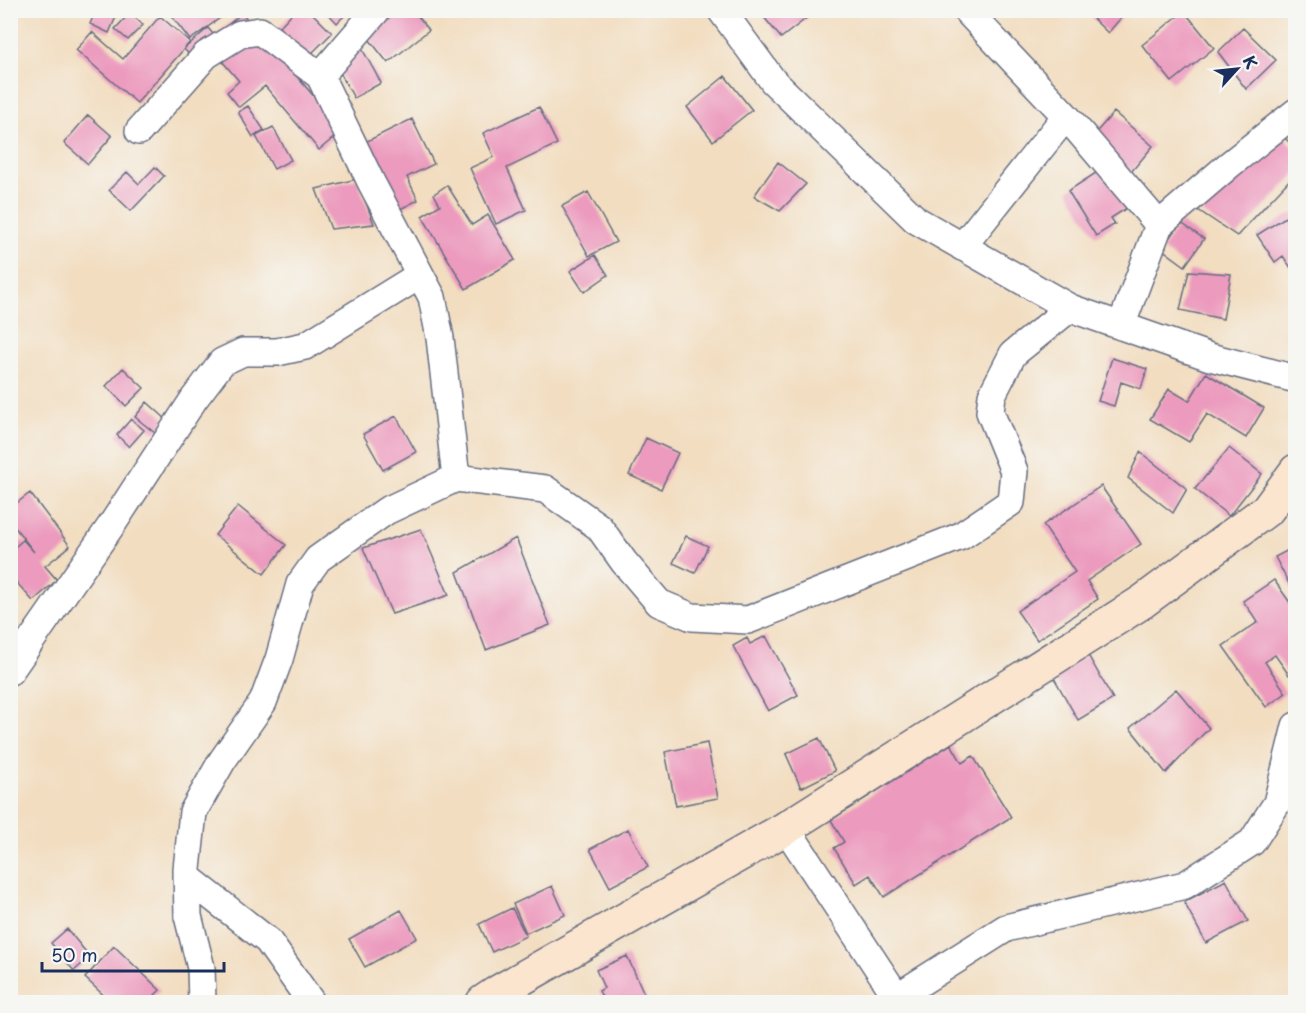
<svg xmlns="http://www.w3.org/2000/svg" width="1306" height="1013" font-family="'Playpen Sans',sans-serif">
	<style>
		.building { fill: #ec9abd }
		.lines { fill: none; stroke-linecap: round; stroke-linejoin: round }
		.street-casing { stroke: #666c80; stroke-width: 30 }
		.secondary-casing { stroke: #666c80; stroke-width: 36 }
		.street { stroke: #fff; stroke-width: 27 }
		.secondary { stroke: #fbe5cf; stroke-width: 33 }
	</style>
	<rect width="100%" height="100%" fill="#f6f6f2"/>
	<filter id="ink" filterUnits="userSpaceOnUse"><feTurbulence type="fractalNoise" baseFrequency=".0167" numOctaves="2"/><feDisplacementMap in="SourceGraphic" scale="12" xChannelSelector="R" yChannelSelector="G"/><feConvolveMatrix kernelMatrix="1 2 1 2 8 2 1 2 1" color-interpolation-filters="sRGB"/></filter>
	<filter id="wash" filterUnits="userSpaceOnUse"><feTurbulence type="fractalNoise" baseFrequency=".008" numOctaves="4" result="noise"/><feDisplacementMap in="SourceGraphic" scale="24" xChannelSelector="R" yChannelSelector="G"/><feGaussianBlur stdDeviation="1.35" result="paint"/><feColorMatrix in="noise" values="0 0 0 0 0 0 0 0 0 0 0 0 0 0 0 0 0 1.4 0 .05"/><feComposite in="paint" operator="in"/></filter>
	<g filter="url(#wash)">
		<rect width="100%" height="100%" fill="#f2ddc0"/>
		<g id="blocks">
			<path class="building" d="M96,10h23l-10,23 -19,-9z
				M167,10h54l3,5 -34,25z
				M295,10h14l23,23 -34,34 -29,-29z
				M325,10h25l-13,13z
				M384,10h29l16,20 -41,33 -27,-34z
				M769,10h48l-36,28 -18,-22z
				M1084,10h40l2,2 -18,21z
				M1184,11l30,37 -42,34 -30,-37z
				M130,13l13,12 -15,15 -13,-11z
				M242,13l101,117 -24,20 -54,-64 -26,21 -12,-15 12,-11 -22,-26 -15,13 -18,-19 24,-21 17,20 -9,-13z
				M160,16l30,26 -53,61 -61,-53 16,-18 31,27z
				M1243,28l33,32 -30,29 -28,-37z
				M355,36l26,47 -27,15 -26,-47z
				M725,76l27,34 -39,31 -26,-34z
				M248,106l16,24 -11,7 -15,-25z
				M539,107l18,37 -50,24 19,42 -30,14 -26,-56 24,-11 -11,-24z
				M1114,112l39,34 -22,26 -40,-34z
				M88,115l24,21 -24,28 -24,-21z
				M412,119l22,45 -27,13 11,23 -29,15 -34,-68z
				M273,127l18,33 -17,9 -18,-33z
				M1279,132l17,17v24l-59,63 -42,-28z
				M778,162l28,22 -26,27 -26,-15z
				M155,167l9,9 -33,35 -22,-21 18,-18 12,12z
				M1105,167l25,39 -19,12 4,6 -19,12 -28,-45z
				M357,179l17,45 -43,5 -15,-40z
				M447,185l25,40 16,-10 27,45 -49,29 -44,-73 18,-11 -6,-11z
				M588,192l28,50 -27,14 -27,-50z
				M1292,213l4,4v58l-13,-19 -8,6 -18,-27z
				M1180,222l24,17 -19,27 -23,-17z
				M595,255l13,20 -24,17 -14,-21z
				M1189,271l42,3 -8,45 -43,-9z
				M1112,358l35,11 -6,20 -20,-7 -7,24 -16,-5z
				M123,368l21,20 -18,18 -20,-20z
				M1206,373l58,35 -18,30 -39,-24 -18,28 -39,-23 19,-30 20,12z
				M147,402l19,17 -11,14 -20,-16z
				M396,416l20,36 -33,18 -20,-36z
				M131,419l13,11 -15,17 -12,-12z
				M646,438l32,15 -17,36 -32,-14z
				M1229,448l33,26 -33,42 -34,-27z
				M1140,452l47,37 -14,24 -45,-35z
				M1101,486l40,58 -54,37 11,18 -61,41 -20,-29 58,-39 -32,-47z
				M30,493l40,53 -25,20 12,14 -24,21 -23,-26v-24l13,-11 11,12 -24,-31v-13z
				M238,506l48,39 -22,29 -49,-39z
				M421,529l28,66 -57,19 -29,-66z
				M686,536l22,10 -13,27 -22,-10z
				M516,538l34,87 -64,25 -29,-78z
				M1296,546v51l-21,-40z
				M1274,580l22,31v59l-7,5 -14,-20 -10,7 21,31 -20,14 -43,-61 35,-24 -15,-21z
				M10,608l8,12 -8,5z
				M766,636l32,59 -30,16 -35,-65 14,-8 3,6z
				M1088,655l25,44 -35,21 -25,-44z
				M1176,689l33,39 -43,45 -36,-45z
				M819,738l16,33 -34,17 -15,-34z
				M707,743l11,55 -42,8 -11,-54z
				M951,744l11,19 11,-7 38,61 -127,80 -14,-22 -14,9 -22,-36 10,-6 -13,-22z
				M628,829l20,38 -38,20 -20,-38z
				M1226,880l22,41 -42,22 -22,-41z
				M552,886l13,29 -39,18 -13,-29z
				M512,908l14,28 -34,16 -13,-28z
				M401,910l16,28 -52,29 -16,-28z
				M67,929l23,28 -16,14 -23,-28z
				M114,946l46,44 -12,12h-37l-26,-24z
				M627,956l21,46h-43l-6,-11 5,-3 -8,-18z"/>
		</g>
	</g>
	<g filter="url(#ink)">
		<use href="#blocks" fill-opacity="0" stroke="#666c80" stroke-width="1.5"/>
		<g class="lines">
			<g class="street-casing">
				<path id="street" d="M377,10l-57,66 51,106 61,115 8,41 16,140
					M721,10l52,71 143,139 154,88 140,49 86,22
					M1066,116l93,109
					M139,131l67,-76 34,-21 20,-3 60,45
					M962,247l104,-131 -100,-106
					M1121,326l38,-101 70,-60 67,-53
					M10,671l103,-148 81,-124 28,-37 21,-10h34l28,-6 115,-71
					M786,828l111,169
					M187,877l81,64 43,61
					M202,1002l-1,-34 -13,-52 -1,-47 6,-57 29,-51 41,-59 16,-43 21,-75 18,-25 68,-48 70,-33 89,11 54,38 25,35 35,41 33,14 56,3 213,-84 50,-34 3,-31 -24,-59 2,-17 21,-41 57,-46
					M889,1002l117,-74 179,-43 67,-43 25,-39 19,-77"/>
			</g>
			<g class="secondary-casing">
				<path id="secondary" d="M483,1002l15,-10 288,-164 356,-226 126,-93 28,-38"/>
			</g>
			<use href="#street" class="street"/>
			<use href="#secondary" class="secondary"/>
		</g>
	</g>
	<rect width="1306" height="1013" fill="none" stroke="#f6f6f2" stroke-width="36"/>
	<g transform="translate(1237 69) rotate(63)" stroke="#f6f6f2" stroke-width="4.5" paint-order="stroke">
	<path d="M0-4.5L10 22L0 15L-10 22Z" fill="#1b2f5e"/>
	<text y="-9" font-size="16" font-weight="bold" text-anchor="middle" fill="#1b2f5e">K</text>
	</g>
	<path d="M42 962v9h182v-9" fill="none" stroke="#1b2f5e" stroke-width="3"/>
	<text x="51" y="962" font-size="18" fill="#1b2f5e" stroke="#f6f6f2" stroke-width="4.5" paint-order="stroke">50 m</text>
</svg>
